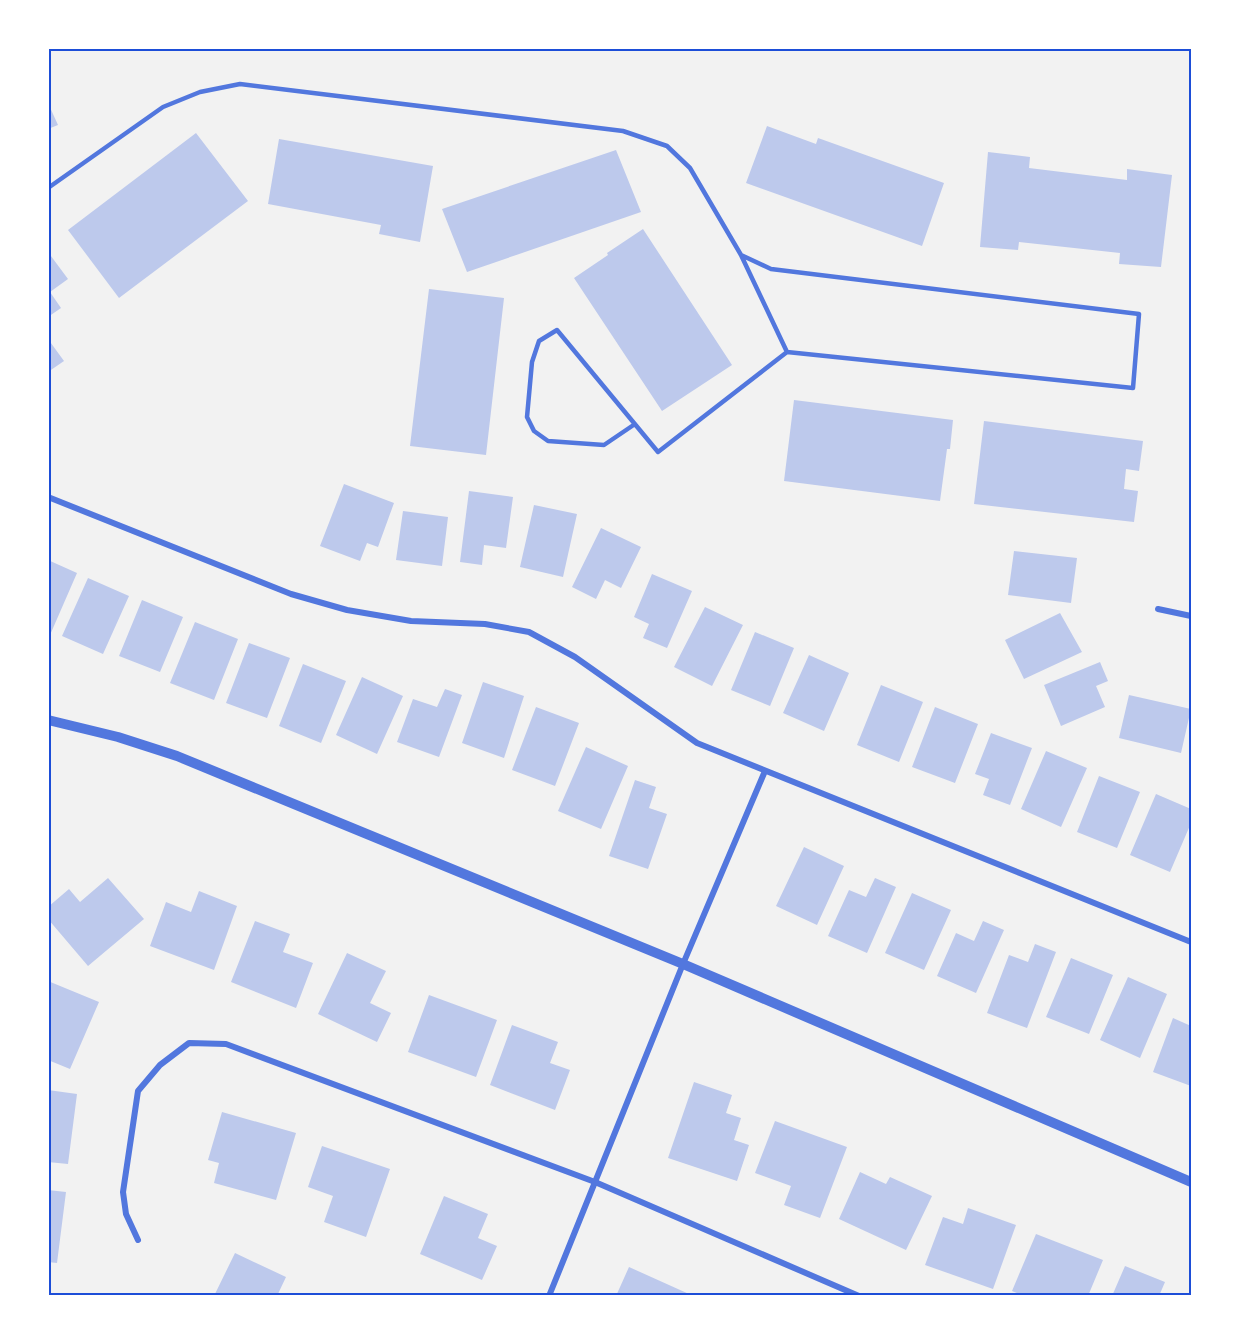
<svg xmlns="http://www.w3.org/2000/svg" width="1239" height="1344" font-family="Poppins,sans-serif">
	<style>
		.building { fill: #bdc9ec }
		.lines { fill: none; stroke-linecap: round; stroke-linejoin: round }
		.service { stroke: #5277de; stroke-width: 4.5 }
		.minor { stroke: #5277de; stroke-width: 6 }
		.tertiary { stroke: #5277de; stroke-width: 10 }
		.neatline { fill: none; stroke: #1d4ed8; stroke-width: 2 }
	</style>
	<rect width="100%" height="100%" fill="#f2f2f2"/>
	<path class="building" d="M48,103l10,22 -10,4z
		M767,126l49,18 2,-6 126,45 -22,63 -176,-63z
		M196,133l52,68 -129,97 -51,-68z
		M279,139l154,27 -13,76 -41,-8 2,-9 -113,-21z
		M616,150l25,62 -174,60 -25,-63z
		M988,152l42,5 -1,11 98,12v-11l45,6 -11,92 -42,-3 1,-11 -101,-11 -1,8 -38,-3z
		M643,229l89,136 -70,46 -88,-133 34,-23 -1,-2z
		M48,252l20,27 -18,13 11,16 -13,9z
		M429,289l75,9 -18,157 -76,-9z
		M48,339l16,22 -16,11z
		M794,400l159,20 -3,29h-3l-7,52 -156,-20z
		M984,421l159,20 -4,30 -13,-2 -2,20 14,2 -4,31 -160,-18z
		M344,484l50,19 -16,44 -11,-4 -7,18 -40,-15z
		M469,491l44,6 -7,51 -22,-3 -2,20 -22,-3z
		M534,505l43,9 -14,63 -43,-10z
		M403,511l45,6 -6,49 -46,-6z
		M601,528l40,19 -20,41 -16,-8 -9,19 -24,-12z
		M1014,551l63,7 -6,45 -63,-8z
		M48,560l29,13 -27,62 -2,-1z
		M652,574l40,17 -25,57 -24,-10 6,-14 -15,-7z
		M88,578l41,18 -26,58 -41,-18z
		M142,600l41,17 -23,55 -41,-16z
		M705,607l38,18 -31,61 -38,-19z
		M1060,613l22,39 -58,27 -19,-39z
		M195,622l43,17 -24,61 -44,-17z
		M755,632l39,16 -24,58 -39,-16z
		M249,643l41,15 -23,60 -41,-15z
		M809,655l40,18 -25,58 -41,-18z
		M1100,662l8,19 -12,5 9,21 -44,19 -17,-41z
		M303,664l43,17 -25,62 -42,-17z
		M362,677l41,19 -26,58 -41,-19z
		M483,682l41,14 -20,62 -42,-15z
		M881,685l42,17 -24,60 -42,-17z
		M445,689l17,6 -23,62 -42,-15 16,-43 24,8z
		M1129,695l62,14 -10,44 -62,-15z
		M536,707l43,16 -24,63 -43,-16z
		M935,707l43,17 -23,59 -43,-16z
		M991,733l41,15 -22,57 -27,-10 6,-16 -14,-5z
		M586,747l42,19 -27,63 -43,-18z
		M1046,751l41,17 -26,59 -40,-18z
		M1099,776l41,16 -23,56 -40,-16z
		M635,780l21,7 -7,21 18,6 -19,55 -39,-13z
		M1156,794l35,15v14l-21,49 -40,-17z
		M804,847l40,19 -27,59 -41,-19z
		M108,878l36,41 -56,47 -40,-47v-12l21,-18 11,13z
		M875,878l21,9 -29,66 -39,-17 21,-46 17,7z
		M199,891l38,15 -23,64 -64,-24 16,-44 25,10z
		M912,893l39,17 -27,60 -39,-17z
		M255,921l35,13 -7,18 30,11 -17,45 -65,-26z
		M983,921l21,9 -28,63 -39,-17 19,-43 18,8z
		M1035,944l21,8 -29,76 -40,-15 22,-58 19,7z
		M347,953l39,18 -16,32 21,10 -14,29 -59,-28z
		M1071,958l42,17 -24,59 -43,-17z
		M1128,977l39,17 -27,64 -40,-18z
		M48,981l51,21 -29,67 -22,-9z
		M429,995l68,25 -21,57 -68,-25z
		M1173,1018l18,8v60l-38,-14z
		M512,1025l46,17 -8,21 20,7 -15,40 -65,-25z
		M694,1082l38,13 -6,18 15,5 -7,22 15,5 -12,36 -69,-23z
		M48,1090l29,4 -9,70 -20,-2z
		M222,1112l74,21 -20,67 -62,-17 5,-20 -11,-3z
		M775,1121l72,26 -27,71 -36,-13 7,-19 -36,-13z
		M322,1146l68,23 -24,68 -42,-15 9,-26 -25,-9z
		M860,1172l26,12 4,-7 42,19 -26,54 -67,-31z
		M48,1190l18,2 -9,71 -9,-1z
		M444,1196l44,18 -10,24 19,8 -15,34 -62,-26z
		M968,1208l48,17 -23,64 -68,-24 18,-48 20,7z
		M1036,1234l67,26 -15,36h-64l-12,-5z
		M235,1253l51,24 -9,19h-63z
		M1125,1266l40,16 -6,14h-47z
		M629,1267l60,27v2h-73z"/>
	<g class="lines">
		<path class="service" d="M48,188l115,-81 37,-15 40,-8 383,47 44,15 23,22 51,87 30,14 368,45 -6,74 -346,-36 -129,100 -101,-122 -18,11 -7,21 -5,55 7,14 14,10 56,4 31,-21
			M741,255l46,97"/>
		<path class="minor" d="M48,497l243,97 56,16 64,11 74,3 44,8 46,25 122,86 494,199
			M1158,609l33,7
			M138,1240l-12,-26 -3,-22 15,-101 22,-26 29,-22 37,1 369,138 264,114
			M549,1296l134,-332 82,-193"/>
		<path class="tertiary" d="M48,720l70,17 59,19 506,208 508,218"/>
	</g>
	<rect width="1239" height="1344" fill="none" stroke="#ffffff" stroke-width="99"/>
	<rect x="50" y="50" width="1140" height="1244" class="neatline"/>
</svg>
